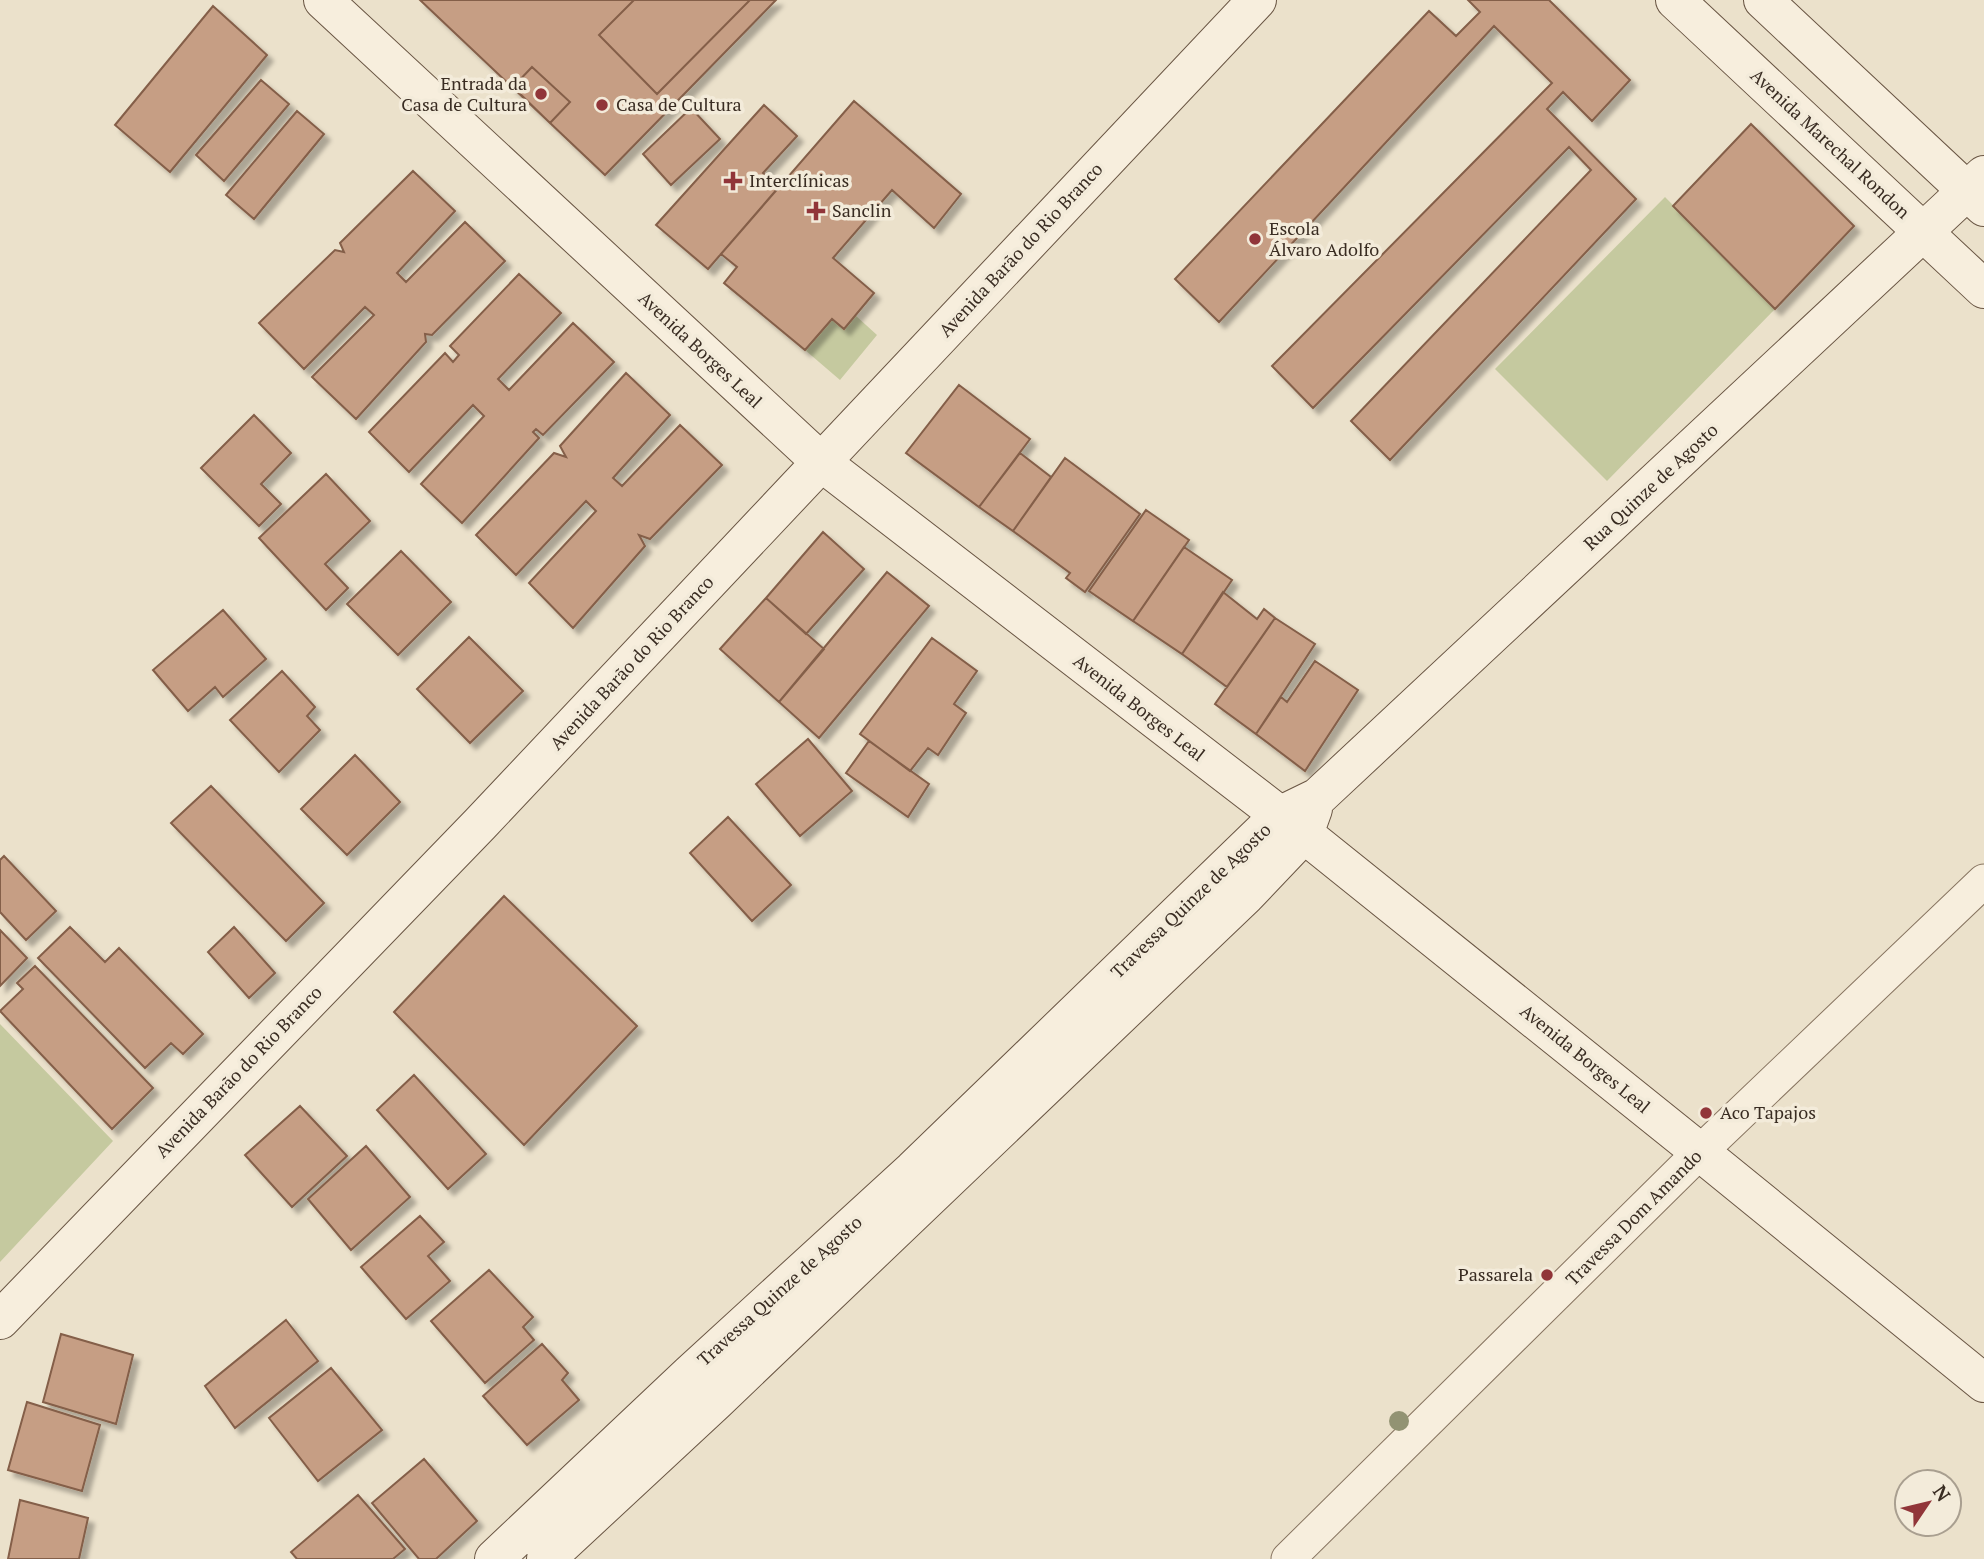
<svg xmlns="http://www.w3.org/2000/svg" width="1984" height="1559" font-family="'PT Serif',serif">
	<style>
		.green { fill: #c5c99f }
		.building { fill: #c69e84; stroke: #845e48; stroke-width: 2; filter: url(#shadow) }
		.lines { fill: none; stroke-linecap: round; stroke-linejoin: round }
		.street-casing { stroke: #877460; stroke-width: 35 }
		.secondary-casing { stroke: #695543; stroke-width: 40 }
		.street { stroke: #f7eedd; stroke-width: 33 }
		.secondary { stroke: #f7eedd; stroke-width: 38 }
		.tree { fill: #929373 }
		.poi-dot { fill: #913539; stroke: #f3ebda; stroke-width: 2.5 }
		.labels { text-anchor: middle; stroke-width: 7; stroke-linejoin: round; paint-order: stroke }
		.poi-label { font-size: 18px; fill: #392c22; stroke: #f3ebda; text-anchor: start }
		.street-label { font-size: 18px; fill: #392c22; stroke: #f3ebda }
	</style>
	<defs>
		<filter id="shadow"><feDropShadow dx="6" dy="6" stdDeviation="2" flood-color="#0004"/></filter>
	</defs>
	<rect width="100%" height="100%" fill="#ebe1cb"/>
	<path class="green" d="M1665,197l110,112 -168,172 -112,-112z
		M855,315l22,20 -37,45 -35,-30 27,-31 12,10z
		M0,1024l113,117 -113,121z"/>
	<path class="building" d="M420,0h356l-171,175z
		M634,0h116l-93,94 -58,-59z
		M1468,0h81l81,80 -38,41 -29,-29 -16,17 89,90 -246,261 -39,-39 240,-251 -22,-23 -256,261 -41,-42 280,-283 -58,-57 -275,296 -44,-43 254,-268 27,25 24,-24z
		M213,6l54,49 -97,117 -55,-47z
		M532,67l38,35 -20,21 -37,-36z
		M261,80l28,24 -65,77 -28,-26z
		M854,101l107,93 -27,34 -42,-38 -59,68 41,35 -30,36 -12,-10 -27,31 -81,-67 13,-16 -16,-13z
		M764,105l33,31 -34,37 15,15 -70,81 -52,-44z
		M691,108l29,31 -49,46 -28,-31z
		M297,111l27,23 -70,85 -28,-24z
		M1751,124l103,102 -79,83 -102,-103z
		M413,171l42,40 -58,62 9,9 59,-60 40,39 -73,74 -7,-1 1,8 -70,77 -44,-42 62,-62 -9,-8 -61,62 -45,-46 76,-73 9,2 -4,-9z
		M519,274l42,39 -63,66 11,11 64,-67 41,39 -71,73 -7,-6 -3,3 6,6 -77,85 -41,-39 63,-68 -11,-11 -64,67 -40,-40 76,-79 8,9 6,-7 -9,-9z
		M626,373l44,42 -57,63 9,8 58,-61 42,40 -72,74 -11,-4 6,11 -72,82 -44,-45 67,-72 -10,-10 -70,74 -40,-40 78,-82 12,4 -6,-11z
		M959,385l71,54 -51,68 -73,-54z
		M254,415l37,38 -30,31 20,20 -22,22 -58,-58z
		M1020,453l31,24 -38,54 -34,-24z
		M1065,458l75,56 -55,78 -19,-14 4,-5 -57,-42z
		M326,474l44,47 -45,43 23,24 -22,22 -67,-72z
		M1146,510l43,30 -56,81 -44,-30z
		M823,532l41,37 -58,65 -40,-36z
		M1184,547l48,33 -50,74 -49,-33z
		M401,551l50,51 -53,53 -51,-51z
		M887,572l42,34 -110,132 -40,-36z
		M1223,592l34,27 7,-10 11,9 -48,69 -45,-33z
		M766,598l58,51 -45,53 -59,-53z
		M223,610l43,49 -43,38 -8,-10 -27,24 -35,-41z
		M1275,618l40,26 -59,90 -41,-30z
		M469,637l54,54 -53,52 -53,-54z
		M932,638l45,33 -23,33 12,9 -28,42 -10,-7 -18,23 -50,-37z
		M1315,661l43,29 -53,81 -49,-37 25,-37 6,5z
		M282,671l33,36 -8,9 13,14 -41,42 -49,-52z
		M808,739l44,52 -52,45 -44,-52z
		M869,741l60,43 -21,33 -62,-44z
		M355,755l45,47 -53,53 -46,-46z
		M211,786l113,117 -38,38 -115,-118z
		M728,817l63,68 -39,36 -62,-68z
		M4,856l52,55 -30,29 -26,-28v-52z
		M504,896l133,130 -113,119 -130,-133z
		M70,927l35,35 14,-14 84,86 -20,20 -12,-11 -26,25 -107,-110z
		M234,927l41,46 -26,25 -41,-46z
		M0,930l27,28 -27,28z
		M35,966l118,122 -41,41 -112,-118 23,-22 -6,-6z
		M414,1075l72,79 -38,35 -71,-79z
		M300,1106l47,50 -55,51 -47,-52z
		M366,1146l44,51 -59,53 -43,-51z
		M420,1216l24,26 -16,14 22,25 -44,38 -45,-52z
		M489,1270l44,47 -10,10 11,13 -49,43 -54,-62z
		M286,1320l32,41 -83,67 -30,-42z
		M61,1334l72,21 -17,69 -73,-22z
		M542,1344l26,29 -6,7 17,20 -52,45 -44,-49z
		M331,1368l51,62 -64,51 -49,-63z
		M27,1402l73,23 -18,66 -74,-21z
		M424,1459l53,62 -41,38h-17l-47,-56z
		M358,1495l47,54 -12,10h-96l-6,-7z
		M20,1500l68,18 -9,41h-71z"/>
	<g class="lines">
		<g class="street-casing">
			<path id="street" d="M1288,1559l412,-407 284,-271"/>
		</g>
		<g class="secondary-casing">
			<path id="secondary" d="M323,0l498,462 483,372 396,318 284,231
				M1675,0l309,289
				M1763,0l221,207
				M0,1320l480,-496 777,-824
				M494,1559l196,-185 223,-204 366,-354 39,-19 666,-622
				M546,1559l170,-158 530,-506 58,-61 9,-25"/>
		</g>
		<use href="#street" class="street"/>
		<use href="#secondary" class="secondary"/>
	</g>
	<circle class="tree" cx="1399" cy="1421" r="10"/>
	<g class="poi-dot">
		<circle cx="541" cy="94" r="7"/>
		<circle cx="602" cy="105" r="7"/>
		<path d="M729.5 170.5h7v7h7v7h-7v7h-7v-7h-7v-7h7z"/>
		<path d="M812.5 200.5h7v7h7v7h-7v7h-7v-7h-7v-7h7z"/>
		<circle cx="1255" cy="239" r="7"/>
		<circle cx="1706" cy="1113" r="7"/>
		<circle cx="1547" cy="1275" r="7"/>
	</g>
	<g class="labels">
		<g class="poi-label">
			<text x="527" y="90" text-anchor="end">Entrada da<tspan x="527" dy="21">Casa de Cultura</tspan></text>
			<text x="616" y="111">Casa de Cultura</text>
			<text x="749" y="187">Interclínicas</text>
			<text x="832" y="217">Sanclin</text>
			<text x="1269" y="235">Escola<tspan x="1269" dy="21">Álvaro Adolfo</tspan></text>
			<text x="1720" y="1119">Aco Tapajos</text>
			<text x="1533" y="1281" text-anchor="end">Passarela</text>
		</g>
		<g class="street-label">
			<text transform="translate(1830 144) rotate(43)" y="6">Avenida Marechal Rondon</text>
			<text transform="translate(1021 250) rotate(-47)" y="6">Avenida Barão do Rio Branco</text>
			<text transform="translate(700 350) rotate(43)" y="6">Avenida Borges Leal</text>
			<text transform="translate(1651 487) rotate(-43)" y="6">Rua Quinze de Agosto</text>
			<text transform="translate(632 663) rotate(-47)" y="6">Avenida Barão do Rio Branco</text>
			<text transform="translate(1139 708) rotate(38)" y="6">Avenida Borges Leal</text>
			<text transform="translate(1191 901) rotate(-44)" y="6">Travessa Quinze de Agosto</text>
			<text transform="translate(1585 1059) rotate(39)" y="6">Avenida Borges Leal</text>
			<text transform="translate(239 1072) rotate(-46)" y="6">Avenida Barão do Rio Branco</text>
			<text transform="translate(1634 1218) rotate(-45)" y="6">Travessa Dom Amando</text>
			<text transform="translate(780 1291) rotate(-42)" y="6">Travessa Quinze de Agosto</text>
		</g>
	</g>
	<g transform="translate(1928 1503) rotate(55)"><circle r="33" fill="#f3ebda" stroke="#a99f90" stroke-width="2"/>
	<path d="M0-5L12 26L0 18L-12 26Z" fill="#913539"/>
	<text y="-10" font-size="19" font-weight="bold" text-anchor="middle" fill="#392c22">N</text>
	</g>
</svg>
